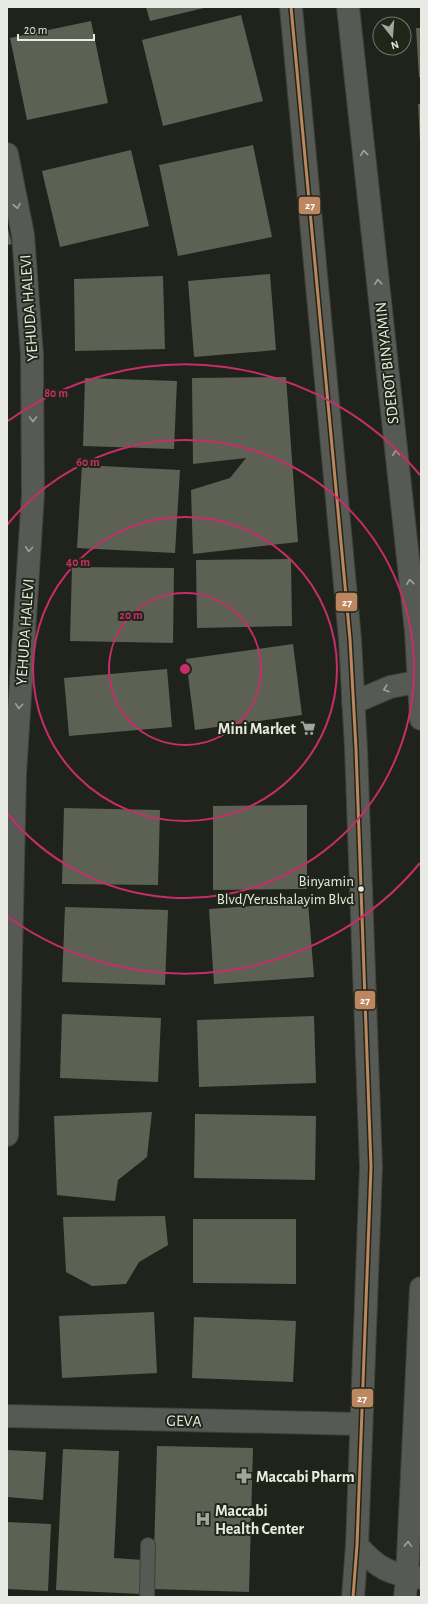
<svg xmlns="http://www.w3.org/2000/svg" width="428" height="1604" font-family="'Alegreya Sans',sans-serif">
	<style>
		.building { fill: #5c6154 }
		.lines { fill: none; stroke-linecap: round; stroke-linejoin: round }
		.lane-casing { stroke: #3e413a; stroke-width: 16 }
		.street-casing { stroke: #3e413a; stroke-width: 24 }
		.secondary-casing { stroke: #3e413a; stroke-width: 24 }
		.lane { stroke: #575954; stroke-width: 14 }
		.street { stroke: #575954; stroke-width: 22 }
		.secondary { stroke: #575954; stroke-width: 22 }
		.bus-1-casing { stroke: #212619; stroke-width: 6 }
		.bus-1 { stroke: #bb8660; stroke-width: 3 }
		.oneway { stroke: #a0a29c }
		.ring { fill: none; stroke: #c62d69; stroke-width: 2 }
		.bus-dot { fill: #e8ebe3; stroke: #212619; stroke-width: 1.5 }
		.labels { text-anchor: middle; stroke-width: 4; stroke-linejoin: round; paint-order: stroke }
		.bus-label { font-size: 15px; fill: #e8ebe3; stroke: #212619; text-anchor: end }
		.street-label { font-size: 16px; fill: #e8ebe3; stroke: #212619 }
		.poi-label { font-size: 16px; font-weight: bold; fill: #e8ebe3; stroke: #212619; text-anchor: start }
		.centre { fill: #c62d69; stroke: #212619; stroke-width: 2 }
		.ring-label { font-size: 12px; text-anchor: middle; font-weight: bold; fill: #c62d69; stroke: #212619; stroke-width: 4; stroke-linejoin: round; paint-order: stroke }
		.line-badge { stroke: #212619; stroke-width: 1.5 }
		.badge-label { font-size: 11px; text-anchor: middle; font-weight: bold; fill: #fff }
	</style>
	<rect width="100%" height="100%" fill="#20231c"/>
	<path class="building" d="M146,7h58v1l-54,13z
		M241,15l22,86 -100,25 -21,-86z
		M91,21l17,82 -81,17 -17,-82z
		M416,28h5v49h-2z
		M418,104h3v38h-1z
		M253,145l19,92 -94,19 -19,-91z
		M131,150l18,76 -89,21 -18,-76z
		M7,225l5,19 -5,1z
		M270,274l6,76 -82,7 -6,-76z
		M163,276l2,73 -90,2 -1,-72z
		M286,377l12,165 -105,12 -2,-64 39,-12 16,-20 -53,6 -1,-86z
		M85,378l92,3 -3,68 -91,-3z
		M82,465l98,5 -5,83 -98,-5z
		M291,559l1,67 -95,2 -1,-68z
		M72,567l102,1 -1,75 -103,-2z
		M293,644l9,71 -107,15 -9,-71z
		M167,669l5,58 -103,9 -5,-58z
		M307,805v84l-94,1v-84z
		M64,808l96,2 -2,75 -96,-1z
		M308,902l6,75 -100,7 -5,-75z
		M65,907l103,3 -3,75 -103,-3z
		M62,1014l99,4 -3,64 -98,-4z
		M314,1016l2,67 -117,4 -2,-67z
		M152,1112l-5,45 -29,23 -3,21 -58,-6 -3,-79z
		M195,1114l121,2 -1,64 -121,-2z
		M165,1216l3,29 -29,17 -13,22 -34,2 -26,-14 -3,-55z
		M193,1219h103v65l-103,-1z
		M154,1312l3,61 -95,5 -3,-62z
		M194,1317l102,4 -3,61 -101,-4z
		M157,1446l96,2 -4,144 -96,-3z
		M63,1449l56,2 -5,107 29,2 -2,34 -85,-4z
		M7,1450l39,2 -3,48 -36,-3z
		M7,1522l44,2 -3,67 -41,-2z"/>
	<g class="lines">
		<g class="lane-casing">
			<path id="lane" d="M147,1597l1,-52"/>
		</g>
		<g class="street-casing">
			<path id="street" d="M7,154l16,81 9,120 1,139 -18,280 -8,361
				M7,1416l354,8
				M357,1545c20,23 33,30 64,33"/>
		</g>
		<g class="secondary-casing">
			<path id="secondary" d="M291,7l59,632 6,110 15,418 -14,378 -4,52
				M348,7l68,625 5,87
				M353,703l37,-16 31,-6
				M405,1597l2,-20 14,-289"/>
		</g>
		<use href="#lane" class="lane"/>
		<use href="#street" class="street"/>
		<use href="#secondary" class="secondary"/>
		<g class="bus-1-casing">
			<path id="bus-1" d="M291,7l59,632 6,110 15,418 -14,378 -4,52"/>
		</g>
		<use href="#bus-1" class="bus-1"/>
	</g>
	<defs><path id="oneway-chevron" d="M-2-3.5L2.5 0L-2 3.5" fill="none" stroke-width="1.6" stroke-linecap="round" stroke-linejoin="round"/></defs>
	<g class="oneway">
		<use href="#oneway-chevron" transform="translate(364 153) rotate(-96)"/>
		<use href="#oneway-chevron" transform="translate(17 206) rotate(79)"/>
		<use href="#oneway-chevron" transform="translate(378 282) rotate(-96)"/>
		<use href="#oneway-chevron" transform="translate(33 419) rotate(90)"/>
		<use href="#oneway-chevron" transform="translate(396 453) rotate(-96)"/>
		<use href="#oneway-chevron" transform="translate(29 549) rotate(94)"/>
		<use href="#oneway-chevron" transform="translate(410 582) rotate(-96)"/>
		<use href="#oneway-chevron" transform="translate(386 689) rotate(161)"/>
		<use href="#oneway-chevron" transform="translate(19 706) rotate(94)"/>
		<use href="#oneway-chevron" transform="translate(408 1544) rotate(-88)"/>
	</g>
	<g class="ring">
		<circle cx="185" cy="669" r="76"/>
		<circle cx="185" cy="669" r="152"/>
		<path d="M7 525A229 229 0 1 1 7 813"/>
		<path d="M420 863A305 305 0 0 1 8 917M8 421A305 305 0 0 1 420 475"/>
	</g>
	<defs>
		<g id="supermarket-bare" transform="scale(1.2)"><path d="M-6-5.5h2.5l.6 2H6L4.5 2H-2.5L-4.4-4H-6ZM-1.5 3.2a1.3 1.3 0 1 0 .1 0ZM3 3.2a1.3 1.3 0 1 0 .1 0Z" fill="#a2a59d" stroke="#212619" stroke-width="2.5" paint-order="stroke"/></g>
		<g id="pharmacy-bare" transform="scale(1.2)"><path d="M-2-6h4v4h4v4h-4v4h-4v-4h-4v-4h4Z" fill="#a2a59d" stroke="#212619" stroke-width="2.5" paint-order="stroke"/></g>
		<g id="hospital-bare" transform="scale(1.2)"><path d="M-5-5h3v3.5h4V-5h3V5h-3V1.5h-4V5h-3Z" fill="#a2a59d" stroke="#212619" stroke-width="2.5" paint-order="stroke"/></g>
	</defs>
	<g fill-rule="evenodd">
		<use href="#supermarket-bare" x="308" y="728"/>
		<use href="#pharmacy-bare" x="244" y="1476"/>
		<use href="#hospital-bare" x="203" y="1519"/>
	</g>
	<circle class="bus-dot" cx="361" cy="889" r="3.5"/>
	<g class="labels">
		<g class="bus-label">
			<text x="354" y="886">Binyamin<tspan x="354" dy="18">Blvd/Yerushalayim Blvd</tspan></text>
		</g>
		<g class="street-label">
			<text transform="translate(28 308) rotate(-94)" y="6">YEHUDA HALEVI</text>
			<text transform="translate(386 363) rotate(-96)" y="6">SDEROT BINYAMIN</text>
			<text transform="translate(24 632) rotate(-86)" y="6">YEHUDA HALEVI</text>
			<text transform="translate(184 1420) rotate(1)" y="6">GEVA</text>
		</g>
		<g class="poi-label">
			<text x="296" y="734" text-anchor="end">Mini Market</text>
			<text x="256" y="1482">Maccabi Pharm</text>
			<text x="215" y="1516">Maccabi<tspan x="215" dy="18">Health Center</tspan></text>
		</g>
	</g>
	<circle cx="185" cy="669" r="6" class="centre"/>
	<g class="ring-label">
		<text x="56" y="397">80 m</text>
		<text x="88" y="466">60 m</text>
		<text x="78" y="566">40 m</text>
		<text x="131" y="619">20 m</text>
	</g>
	<g class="line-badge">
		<rect x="298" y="196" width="23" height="19" rx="4" fill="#bb8660"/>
		<rect x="335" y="592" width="23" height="20" rx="4" fill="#bb8660"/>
		<rect x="354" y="990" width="22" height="20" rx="4" fill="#bb8660"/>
		<rect x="351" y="1388" width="23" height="20" rx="4" fill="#bb8660"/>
	</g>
	<g class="badge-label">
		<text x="310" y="209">27</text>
		<text x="347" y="606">27</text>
		<text x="365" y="1004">27</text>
		<text x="362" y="1402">27</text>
	</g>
	<rect width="428" height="1604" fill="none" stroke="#e8ebe3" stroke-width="16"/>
	<g transform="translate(392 36) rotate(163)"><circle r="19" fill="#212619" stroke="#71756a"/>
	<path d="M0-3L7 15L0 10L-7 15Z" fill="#a2a59d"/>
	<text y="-6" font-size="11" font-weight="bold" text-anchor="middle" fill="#e8ebe3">N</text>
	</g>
	<path d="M18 34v6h76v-6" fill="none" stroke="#e8ebe3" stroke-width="2"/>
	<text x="24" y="34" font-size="12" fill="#e8ebe3" stroke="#212619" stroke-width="3" paint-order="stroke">20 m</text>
</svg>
